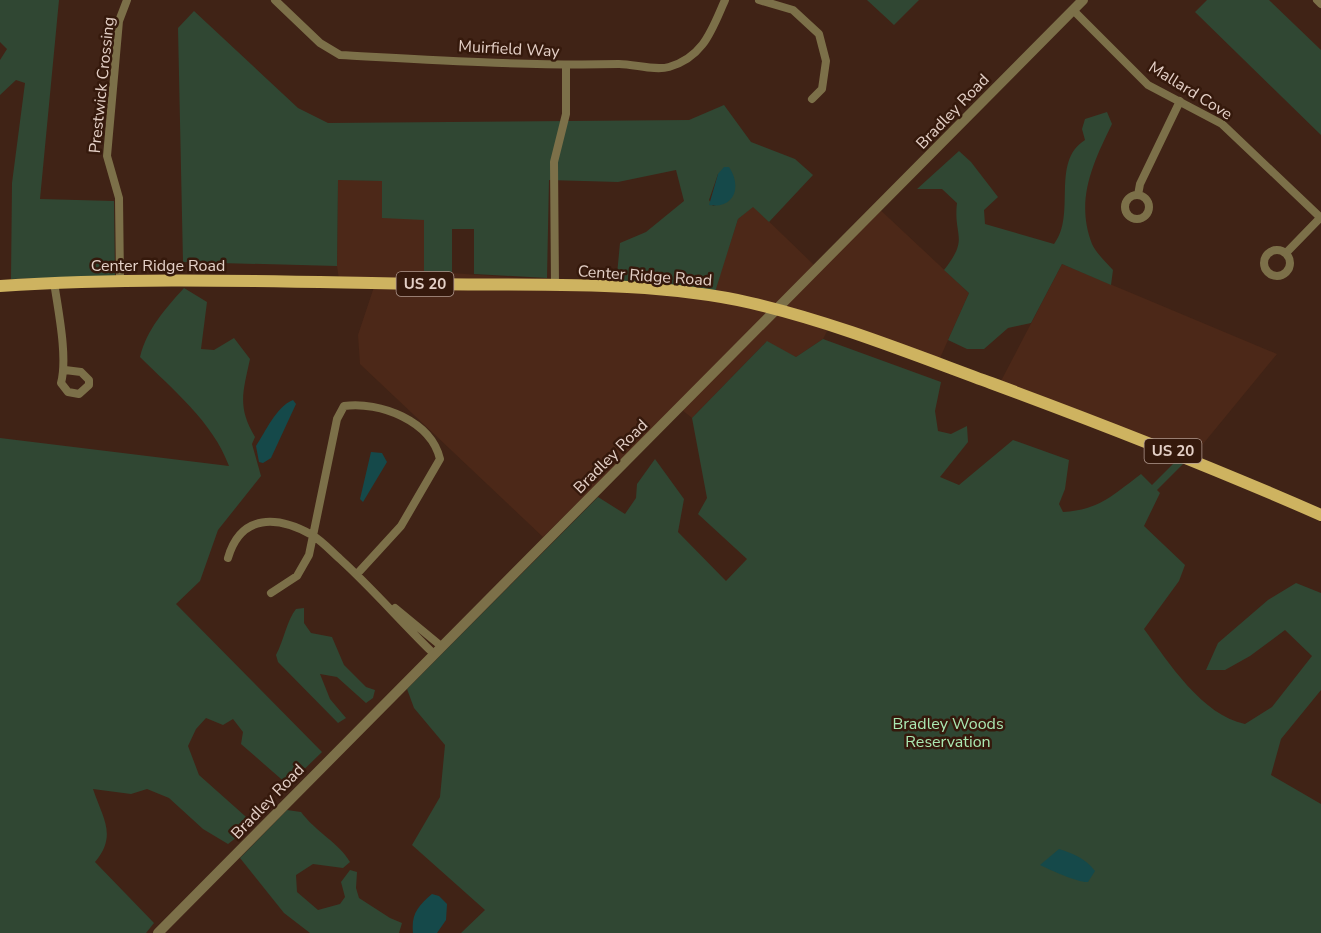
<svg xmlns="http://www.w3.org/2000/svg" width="1321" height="933" font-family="'Nunito Sans',sans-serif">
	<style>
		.built { fill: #4c2818 }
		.green { fill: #304733; fill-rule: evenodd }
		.water { fill: #15494a }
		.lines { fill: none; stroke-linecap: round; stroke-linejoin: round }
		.minor { stroke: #7c7049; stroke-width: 8 }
		.tertiary { stroke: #7c7049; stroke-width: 10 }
		.primary { stroke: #ceb360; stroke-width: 12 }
		.labels { text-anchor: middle; stroke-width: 5; stroke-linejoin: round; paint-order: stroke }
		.shield { fill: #35190c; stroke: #b0998f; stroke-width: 1.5 }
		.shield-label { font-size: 15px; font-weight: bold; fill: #e4d0c7 }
		.street-label { font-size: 16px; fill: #e4d0c7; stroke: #35190c }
		.park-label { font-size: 16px; fill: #aae8b2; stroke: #35190c }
	</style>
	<rect width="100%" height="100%" fill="#402316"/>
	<path class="built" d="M338,179l45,2 41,39v51l290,21 24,-73 15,-13 62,60 60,-61 94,88 -29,65 -109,-35 -8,16 -27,18 -30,-15 -74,76 -16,-13 -133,132 -183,-173 -2,-29 16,-48 -34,-1 -3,-20z
		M1062,264l215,90 -83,101 -193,-74z"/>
	<path class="green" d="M0,0h59l-19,199 74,2 1,75 -104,3 1,-96 13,-100 -9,-3 -16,15v-35l7,-11 -7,-7z
		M867,0h52l-25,25z
		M1207,0h62l52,50v85l-126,-123z
		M194,11l104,97 30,15 361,-3 35,-15 27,37 44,17 18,16 -44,47 -16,-15 -15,12 -23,73 -99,-7 4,-42 26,-11 38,-31 -8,-31 -58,12 -69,-2 -2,98 -73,-4v-45h-22v43l-28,-1v-51l-42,-2v-37l-44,-1 -1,86 -154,-4 -5,-234zM718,174l6,28 -11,4 -4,-6z
		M1107,112l5,12c-19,39 -37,76 -20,120 4,9 14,18 21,26l-2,15 -49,-21 -31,59 -23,5 -24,21h-17l-19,-9 21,-47 -25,-23c26,-33 9,-33 13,-67l-15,-14h-25l42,-38 12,11 27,35 -14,13 1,14 69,20c23,-29 -4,-82 31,-104l-3,-11 3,-10z
		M184,288l23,14 -6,47 13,1 20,-12 16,21c-7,33 -13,48 5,78l-3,7 9,32 -43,54 -18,51 -24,23 146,148 -34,33 -47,-41 2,-12 -10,-13 -10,6 -17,-7 -10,11 -8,17 11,29 55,49 -26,20 -25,-15 -34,-31 -22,-9 -16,5 -38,-5c9,28 25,46 2,73l59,61 -8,10h-146v-495l229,28c-16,-44 -57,-77 -89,-109 7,-28 25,-48 44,-69z
		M823,339l118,43 -6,29 3,20 13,3 16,-8 1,16 -28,35 19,8 54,-45 56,20 -4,29 -6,15 4,8c36,-2 50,-17 78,-38l11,11 29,-29 7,3 -31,31 3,3 -16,33 41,39 -6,16 -35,48c25,34 58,86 101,95l27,-17 40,-51 -27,-26 -35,26 -25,14h-19l12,-27 50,-43 28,-17 25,10v97l-40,49 -10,36 50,29v129h-860l24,-23 -73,-65 28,-48 5,-52 -31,-37 -7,-19 191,-192 27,17 11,-16 1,-14 18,-25 29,40 -6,33 48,49 21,-22 -49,-45 9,-16 -15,-80 75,-77 29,16z
		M304,608v15l7,10 21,4 12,28 22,22 9,3 -2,8 -7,5 -29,-26 -17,-3 10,25 16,19 -8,5 -60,-61 -2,-7c8,-15 11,-35 20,-46z
		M287,810l14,2c14,19 39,32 49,50l-7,6 -30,-4 -17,11 1,17 21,18 22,-6 5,-7 -4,-15 9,-12 7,2 -1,16 3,10 31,20 12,5 -3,10h-89l-26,-20 -44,-55z"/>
	<path class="water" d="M724,167h5c13,19 6,42 -20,38l9,-31z
		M293,400l3,4 -25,54 -8,5 -4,-1 -3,-16c10,-15 20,-39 37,-46z
		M371,452l11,1 5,9 -24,40 -3,-3z
		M1059,849c15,5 26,9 36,22l-7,11c-9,1 -38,-12 -48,-17z
		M432,894l7,2 8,8 -1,16 -9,13h-24c-2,-19 5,-27 19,-39z"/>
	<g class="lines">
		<path class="minor" d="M275,0l45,43 20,12c93,5 186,11 279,9 15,0 36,7 50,3 35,-10 43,-38 56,-67
			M759,0l34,10 26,24 7,27 -4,28 -10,10
			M1317,0l4,4
			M1073,10l75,75 74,39 99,94
			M1138,195l2,-11 40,-83
			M1125 207a12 12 0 1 1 24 0a12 12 0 1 1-24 0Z
			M1264 263a13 13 0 1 1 26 0a13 13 0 1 1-26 0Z
			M1286,253l34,-35
			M120,280l-1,-82 -12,-42 12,-135 8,-21
			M54,282c4,28 14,75 7,101l7,9 11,2 10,-9v-5l-8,-8 -16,-2
			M555,286l-1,-124 12,-48v-48
			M228,558c13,-45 50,-42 84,-23 10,6 19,16 28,24 33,30 61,63 93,94
			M271,593l26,-17 12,-21 28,-136 7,-13c36,-5 87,15 96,53l-39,67 -44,48
			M395,608l46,38"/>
		<path class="tertiary" d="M158,933l925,-933"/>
		<path class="primary" d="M0,286c143,-10 287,-4 431,-2 103,2 220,-4 320,19 82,19 161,51 240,80 111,41 221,84 330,132"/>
	</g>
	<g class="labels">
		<g class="shield">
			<rect x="396.5" y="272" width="57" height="24" rx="4.5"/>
			<rect x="1144.5" y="439" width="57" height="24" rx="4.5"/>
		</g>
		<g class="shield-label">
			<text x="425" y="289">US 20</text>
			<text x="1173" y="456">US 20</text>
		</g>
		<g class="street-label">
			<text transform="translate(509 48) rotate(3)" y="6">Muirfield Way</text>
			<text transform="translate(101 85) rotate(-84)" y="6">Prestwick Crossing</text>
			<text transform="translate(1191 90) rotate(32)" y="6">Mallard Cove</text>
			<text transform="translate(952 111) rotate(-46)" y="6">Bradley Road</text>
			<text x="158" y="271">Center Ridge Road</text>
			<text transform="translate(645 275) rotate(4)" y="6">Center Ridge Road</text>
			<text transform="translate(610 456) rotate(-45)" y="6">Bradley Road</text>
			<text transform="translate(267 801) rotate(-46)" y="6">Bradley Road</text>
		</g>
		<g class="park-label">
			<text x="948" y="729">Bradley Woods<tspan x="948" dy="18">Reservation</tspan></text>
		</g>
	</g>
</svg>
